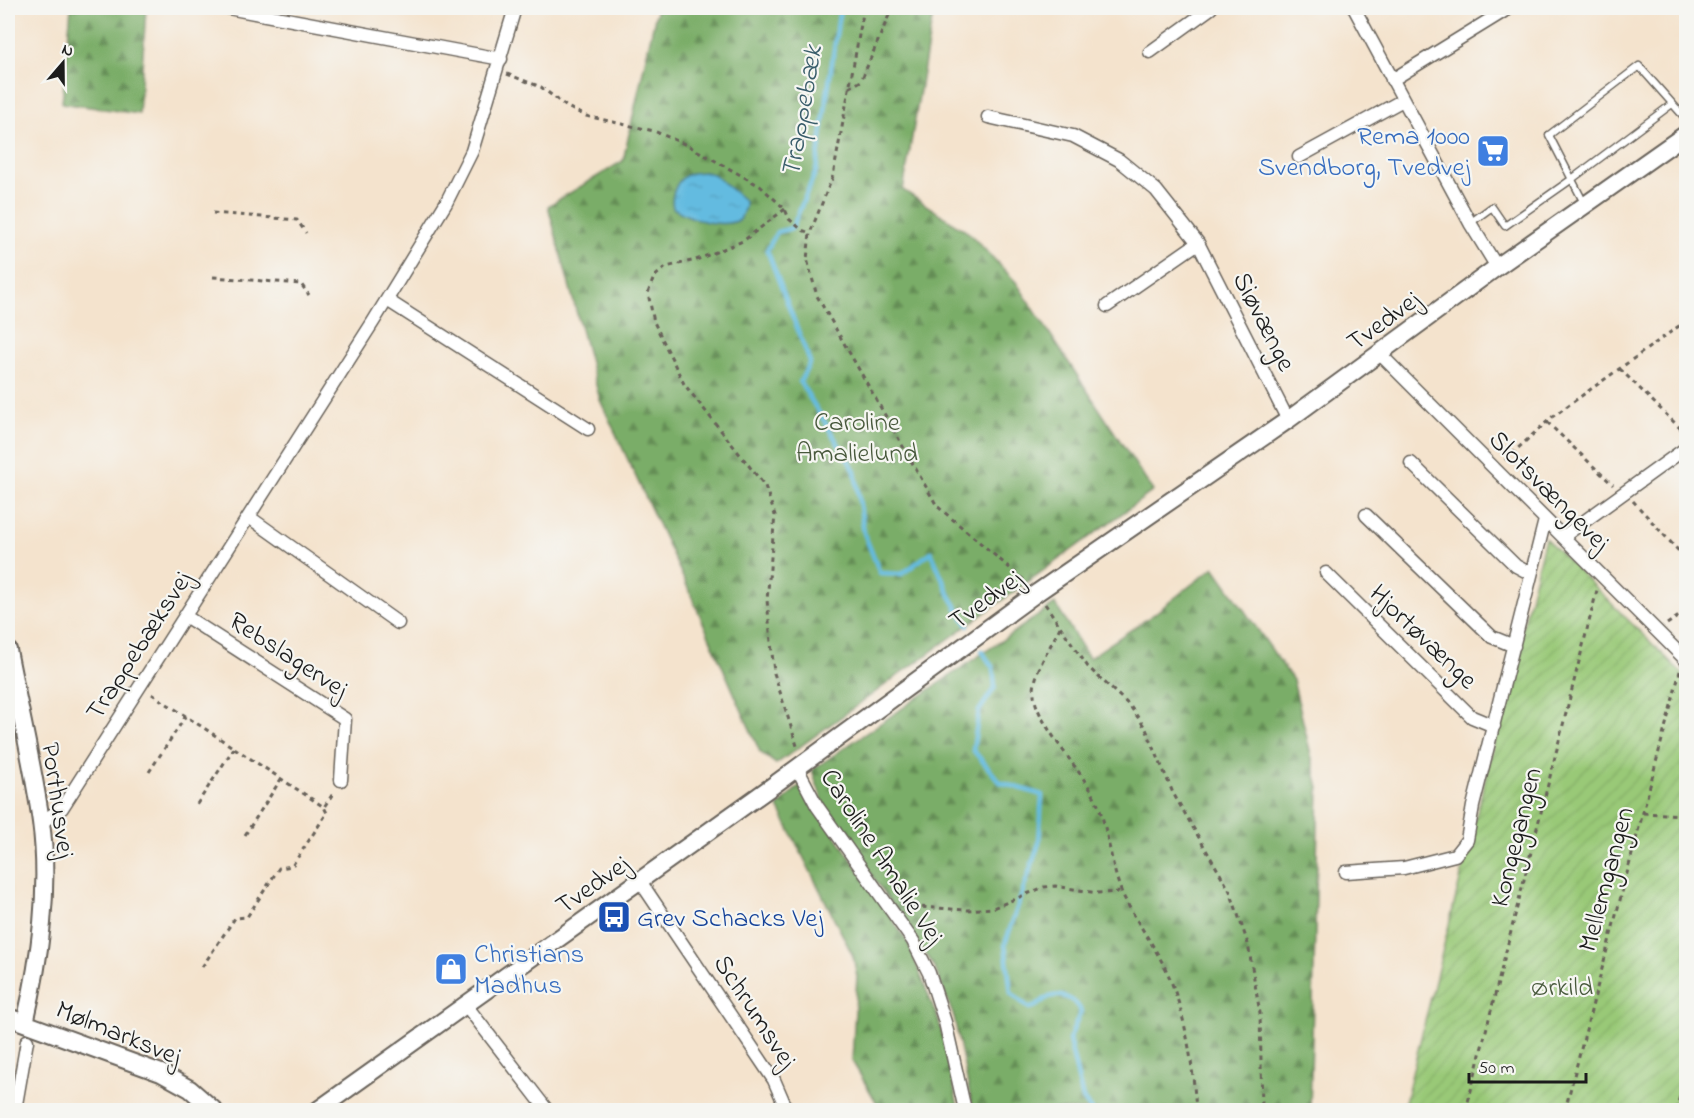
<svg xmlns="http://www.w3.org/2000/svg" width="1694" height="1118" font-family="'Indie Flower',sans-serif">
	<style>
		.forest { fill: url(#forest-firs); stroke: #4b6442; stroke-width: 1.5 }
		.garden { fill: url(#garden-furrows); stroke: #5a724a; stroke-width: 1.5 }
		.water { fill: url(#water-ripples); stroke: #406c7e; stroke-width: 1.5 }
		.lines { fill: none; stroke-linecap: round; stroke-linejoin: round }
		.stream { stroke: #63bbe0; stroke-width: 4.5 }
		.service-casing { stroke: #68625a; stroke-width: 9 }
		.minor-casing { stroke: #68625a; stroke-width: 15 }
		.tertiary-casing { stroke: #68625a; stroke-width: 20 }
		.path { stroke: #68625a; stroke-width: 3; stroke-dasharray: 4.5 4.5; stroke-linecap: butt }
		.service { stroke: #fff; stroke-width: 6 }
		.minor { stroke: #fff; stroke-width: 12 }
		.tertiary { stroke: #fff; stroke-width: 16 }
		.labels { text-anchor: middle; stroke-width: 4.5; stroke-linejoin: round; paint-order: stroke }
		.shop-label { font-size: 27px; fill: #366cbe; stroke: #f6f6f2; text-anchor: end }
		.street-label { font-size: 27px; fill: #1c1c1c; stroke: #f6f6f2 }
		.park-label { font-size: 27px; fill: #48593c; stroke: #f6f6f2 }
		.transit-label { font-size: 27px; fill: #164399; stroke: #f6f6f2; text-anchor: start }
		.water-label { font-size: 28px; font-style: italic; fill: #385c6a; stroke: #f6f6f2 }
	</style>
	<defs>
		<pattern id="forest-firs" width="22" height="20" patternUnits="userSpaceOnUse" patternTransform="scale(1.5)"><rect width="22" height="20" fill="#7aad68"/><path d="M5 1l3.5 6h-7zM16 11l3.5 6h-7z" fill="#638c55"/></pattern>
		<pattern id="garden-furrows" width="10" height="10" patternUnits="userSpaceOnUse" patternTransform="scale(1.5)"><rect width="10" height="10" fill="#99c977"/><path d="M-1 1l2-2M0 10L10 0M9 11l2-2" fill="none" stroke="#83ac66"/></pattern>
		<pattern id="water-ripples" width="26" height="14" patternUnits="userSpaceOnUse" patternTransform="scale(1.5)"><rect width="26" height="14" fill="#63bbe0"/><path d="M2 4q2-2 4 0t4 0M15 11q2-2 4 0t4 0" fill="none" stroke="#55a0c0"/></pattern>
	</defs>
	<rect width="100%" height="100%" fill="#f6f6f2"/>
	<filter id="ink" filterUnits="userSpaceOnUse"><feTurbulence type="fractalNoise" baseFrequency=".0167" numOctaves="2"/><feDisplacementMap in="SourceGraphic" scale="12" xChannelSelector="R" yChannelSelector="G"/><feConvolveMatrix kernelMatrix="1 2 1 2 8 2 1 2 1" color-interpolation-filters="sRGB"/></filter>
	<filter id="wash" filterUnits="userSpaceOnUse"><feTurbulence type="fractalNoise" baseFrequency=".008" numOctaves="4" result="noise"/><feDisplacementMap in="SourceGraphic" scale="24" xChannelSelector="R" yChannelSelector="G"/><feGaussianBlur stdDeviation="1.35" result="paint"/><feColorMatrix in="noise" values="0 0 0 0 0 0 0 0 0 0 0 0 0 0 0 0 0 1.4 0 .05"/><feComposite in="paint" operator="in"/></filter>
	<g filter="url(#wash)">
		<rect width="100%" height="100%" fill="#f4e3cd"/>
		<path class="forest" d="M71,8h75l-7,106 -77,-11z
			M657,8h277l-31,182 66,43 47,49 137,209 -377,273 -16,-12 -73,-166 -87,-186 -52,-194 75,-45z
			M1214,567l79,113 26,108 -9,322h-337l-19,-93 -20,-51 -110,-161 -12,-35 243,-166 34,54 65,-44z
			M801,784l107,159 31,79 20,88h-78l-29,-49 5,-85 -4,-20 -75,-149z"/>
		<path class="garden" d="M1545,538l141,139v433h-283z"/>
		<path class="water" d="M705,172l8,2 32,27v6l-5,13c-21,9 -49,-1 -67,-12 -3,-12 4,-31 17,-34 4,-2 10,-2 15,-2z"/>
		<g class="lines">
			<path class="stream" d="M840,8l-24,163 -24,57 -15,4 -10,18 43,112 -10,20 55,89 9,62 16,40 22,1 29,-22 19,44 18,30
				M982,651l11,17 2,19 -16,24 -6,39 27,32 42,13 -3,48 -34,101 6,49 18,15c10,0 11,-8 20,-11 12,-5 27,3 32,14l-12,29 14,59 8,11"/>
		</g>
	</g>
	<g filter="url(#ink)">
		<g class="lines">
			<g class="service-casing">
				<path id="service" d="M1584,203l-35,-68 90,-69 47,53
					M1470,223l22,-16 13,19 67,-47 100,-75"/>
			</g>
			<g class="minor-casing">
				<path id="minor" d="M228,8l273,51
					M1354,8l116,215 27,44
					M1150,52l61,-44
					M1392,80l117,-72
					M988,117l85,19 46,24 37,30 42,53 90,177
					M1299,157l104,-57
					M387,300l201,129
					M1107,306l91,-63
					M1380,354l306,306
					M1411,463l105,103 15,8
					M1366,515l126,122 22,9
					M249,517l149,106
					M1564,536l122,-88
					M1326,573l146,144 22,9
					M185,616l160,103 -4,61
					M797,768l20,38 96,135 16,32 16,49 20,88
					M41,823l21,-15 311,-486 73,-119 26,-52 43,-143
					M1346,872l58,-4 51,-13 12,-15 6,-34 72,-286
					M640,881l134,199 13,30
					M465,1004l82,106
					M15,1110l12,-69"/>
			</g>
			<g class="tertiary-casing">
				<path id="tertiary" d="M8,650c11,57 25,114 33,172 9,67 -1,136 -16,201
					M8,1017l153,56 29,16 24,21
					M318,1110l453,-323 267,-195 250,-172 209,-153 189,-133"/>
			</g>
			<path class="path" d="M864,8l-31,168 -23,57 -3,26 10,37 120,210 88,75
				M507,74l34,13 26,20 19,9 68,15 35,15 71,40 25,23 4,10 13,11 8,3
				M849,88l12,-7 31,-73
				M785,209l-42,32 -47,19 -30,7 -12,10 -6,16 6,29 30,62 81,102 10,29 -8,85 7,73 24,76
				M213,213l84,7 9,13
				M213,277l88,7 8,11
				M1620,369l66,65
				M1547,422l66,63
				M1505,460l47,-43 134,-96
				M1633,501l53,58
				M1045,604l43,63 42,39 16,23 27,64 57,98 18,53 12,69 2,97
				M1686,612v-29
				M1667,624l19,-13
				M1060,627c-9,20 -27,44 -26,67 1,27 47,76 60,102 15,30 15,66 28,97 14,30 36,56 49,88 16,41 22,86 25,129
				M152,694l172,113 10,-15
				M149,772l37,-56
				M197,804l37,-56
				M1643,813l43,2
				M245,835l36,-56
				M904,906l63,4 26,-2 51,-21 11,-1 42,7 25,-1
				M202,967l33,-49 12,-1 32,-49 13,-2 35,-53 -3,-6
				M1466,1110l131,-520
				M1565,1110l115,-439
				M1676,1110l10,-35"/>
			<use href="#service" class="service"/>
			<use href="#minor" class="minor"/>
			<use href="#tertiary" class="tertiary"/>
		</g>
	</g>
	<defs>
		<g id="supermarket-square" transform="scale(1.725)"><rect x="-9" y="-9" width="18" height="18" rx="4" fill="#3f7fe0" stroke="#f6f6f2"/><path d="M-6-5.5h2.5l.6 2H6L4.5 2H-2.5L-4.4-4H-6ZM-1.5 3.2a1.3 1.3 0 1 0 .1 0ZM3 3.2a1.3 1.3 0 1 0 .1 0Z" fill="#fff"/></g>
		<g id="bus-square" transform="scale(1.725)"><rect x="-9" y="-9" width="18" height="18" rx="4" fill="#1a4fb4" stroke="#f6f6f2"/><path d="M-5-6H5V4H4V6H2V4H-2V6H-4V4H-5ZM-3.5-4V0h7V-4ZM-3.5 1.2v1.5H-2V1.2ZM2 1.2v1.5H3.5V1.2Z" fill="#fff"/></g>
		<g id="shop-square" transform="scale(1.725)"><rect x="-9" y="-9" width="18" height="18" rx="4" fill="#3f7fe0" stroke="#f6f6f2"/><path d="M-5-2.5h2.3a2.7 3.5 0 0 1 5.4 0H5L5.5 6h-11ZM-1.5-2.5h3a1.5 2.3 0 0 0-3 0Z" fill="#fff"/></g>
	</defs>
	<g fill-rule="evenodd">
		<use href="#supermarket-square" x="1493" y="151"/>
		<use href="#bus-square" x="614" y="917"/>
		<use href="#shop-square" x="451" y="969"/>
	</g>
	<g class="labels">
		<g class="shop-label">
			<text x="1470" y="144">Rema 1000<tspan x="1470" dy="31">Svendborg, Tvedvej</tspan></text>
			<text x="474" y="962" text-anchor="start">Christians<tspan x="474" dy="31">Madhus</tspan></text>
		</g>
		<g class="street-label">
			<text transform="translate(1383 320) rotate(-36)" y="9">Tvedvej</text>
			<text transform="translate(1265 321) rotate(63)" y="9">Siøvænge</text>
			<text transform="translate(1550 490) rotate(45)" y="9">Slotsvængevej</text>
			<text transform="translate(985 599) rotate(-36)" y="9">Tvedvej</text>
			<text transform="translate(1424 636) rotate(44)" y="9">Hjortøvænge</text>
			<text transform="translate(138 645) rotate(-57)" y="9">Trappebæksvej</text>
			<text transform="translate(289 654) rotate(33)" y="9">Rebslagervej</text>
			<text transform="translate(59 800) rotate(82)" y="9">Porthusvej</text>
			<text transform="translate(1515 837) rotate(-76)" y="9">Kongegangen</text>
			<text transform="translate(883 856) rotate(57)" y="9">Caroline Amalie Vej</text>
			<text transform="translate(1605 879) rotate(-75)" y="9">Mellemgangen</text>
			<text transform="translate(592 884) rotate(-35)" y="9">Tvedvej</text>
			<text transform="translate(756 1011) rotate(57)" y="9">Schrumsvej</text>
			<text transform="translate(119 1032) rotate(22)" y="9">Mølmarksvej</text>
		</g>
		<g class="park-label">
			<text x="857" y="430">Caroline<tspan x="857" dy="31">Amalielund</tspan></text>
			<text x="1562" y="995">Ørkild</text>
		</g>
		<g class="transit-label">
			<text x="637" y="926">Grev Schacks Vej</text>
		</g>
		<g class="water-label">
			<text transform="translate(800 111) rotate(-80)" y="10">Trappebæk</text>
		</g>
	</g>
	<rect width="1694" height="1118" fill="none" stroke="#f6f6f2" stroke-width="30"/>
	<g transform="translate(63 63) rotate(20)" stroke="#f6f6f2" stroke-width="4.5" paint-order="stroke">
	<path d="M0-4.5L10 22L0 15L-10 22Z" fill="#1c1c1c"/>
	<text y="-9" font-size="16" font-weight="bold" text-anchor="middle" fill="#1c1c1c">N</text>
	</g>
	<path d="M1469 1073v9h117v-9" fill="none" stroke="#1c1c1c" stroke-width="3"/>
	<text x="1478" y="1073" font-size="18" fill="#1c1c1c" stroke="#f6f6f2" stroke-width="4.5" paint-order="stroke">50 m</text>
</svg>
